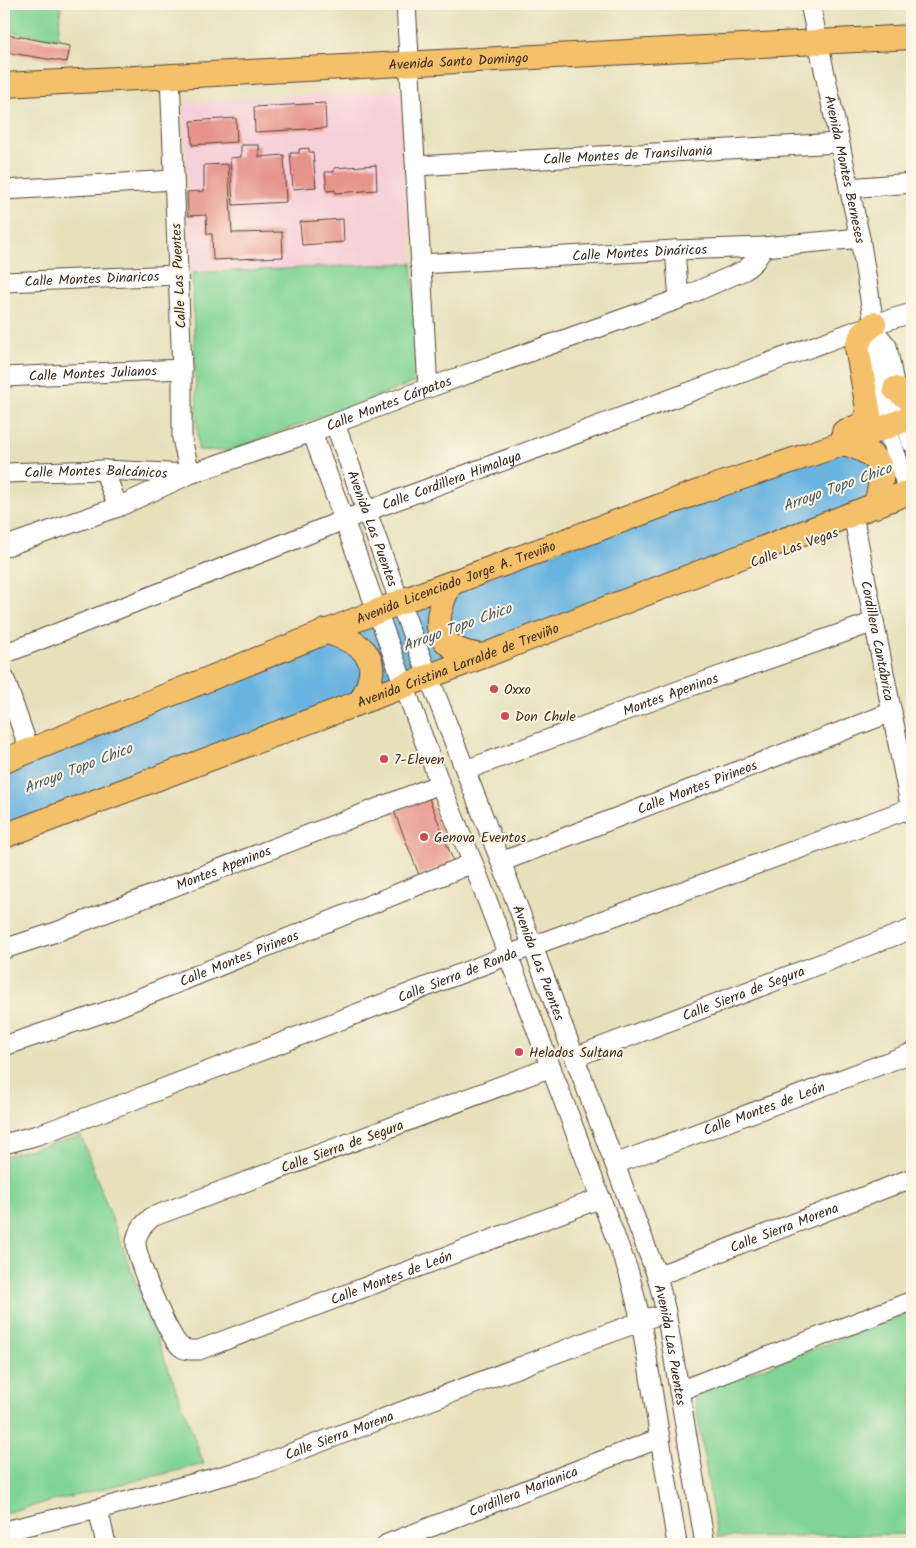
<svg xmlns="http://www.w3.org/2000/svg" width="916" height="1548" font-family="Kalam,sans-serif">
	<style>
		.built { fill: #f6cfd8 }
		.green { fill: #81d495; stroke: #5e7f5a }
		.water { fill: #67b3e0; stroke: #516e7f }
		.building { fill: #e6938a }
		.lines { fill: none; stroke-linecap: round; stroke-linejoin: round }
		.minor-casing { stroke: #554536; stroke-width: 21 }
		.major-casing { stroke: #554536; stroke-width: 26 }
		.minor { stroke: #fff; stroke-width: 19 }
		.major { stroke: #f4c16a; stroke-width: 24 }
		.poi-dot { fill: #d1495b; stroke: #fcf5e5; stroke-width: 2 }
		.labels { text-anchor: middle; stroke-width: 4; stroke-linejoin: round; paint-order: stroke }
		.street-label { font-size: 14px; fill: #3b2a1e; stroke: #fcf5e5 }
		.poi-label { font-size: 14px; fill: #3b2a1e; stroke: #fcf5e5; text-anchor: start }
		.water-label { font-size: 15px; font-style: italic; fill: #4a5a62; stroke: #fcf5e5 }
	</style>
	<rect width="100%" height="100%" fill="#fcf5e5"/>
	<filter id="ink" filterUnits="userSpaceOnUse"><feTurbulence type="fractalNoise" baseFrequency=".02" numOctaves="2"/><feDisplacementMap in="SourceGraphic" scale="10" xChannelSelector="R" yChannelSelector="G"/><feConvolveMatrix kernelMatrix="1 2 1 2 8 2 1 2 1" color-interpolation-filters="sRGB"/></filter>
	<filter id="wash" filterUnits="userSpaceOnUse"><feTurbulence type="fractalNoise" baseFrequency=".0096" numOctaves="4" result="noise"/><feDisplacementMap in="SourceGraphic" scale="20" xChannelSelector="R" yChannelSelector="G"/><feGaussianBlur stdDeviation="1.12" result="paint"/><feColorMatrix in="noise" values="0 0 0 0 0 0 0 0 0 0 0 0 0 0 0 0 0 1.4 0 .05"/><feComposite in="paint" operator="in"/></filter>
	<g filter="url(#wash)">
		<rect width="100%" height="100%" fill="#e7e0bb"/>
		<path class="built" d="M403,90l9,173 -220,10 -9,-171z"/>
		<path class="green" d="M4,4h57l-3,35 -54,-8z
			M412,263l6,118 -190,70 -30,-1 -6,-177z
			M81,1136l123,328 -200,49v-357z
			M912,1312v222l-195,3 -23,-143z"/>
		<path class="water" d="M912,417v75l-908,344v-75z"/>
		<g id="blocks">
			<path class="building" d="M4,34l66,12 -3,16 -63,-10z
				M325,103l1,25 -71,4 -1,-25z
				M236,118l1,24 -45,3 -1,-24z
				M241,145h18v12l25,-2 2,47 -53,3 -3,-47 11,-1z
				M309,148v4h4l3,35 -23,2 -3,-36h9v-4z
				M228,164l4,69 50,-1 1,25 -70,3 -1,-26h-5l-1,-19 -18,1 -1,-24 17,-1v-26z
				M376,165l1,25 -41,3 -1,-3 -8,1 -2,-19h9v-4z
				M343,219l1,23 -42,3 -2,-23z
				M429,798l25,65 -35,12 -25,-64z"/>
		</g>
	</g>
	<g filter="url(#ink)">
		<use href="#blocks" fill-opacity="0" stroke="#554536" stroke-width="1"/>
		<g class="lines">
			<g class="minor-casing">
				<g id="minor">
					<path d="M406,4l22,384"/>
					<path id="s1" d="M810,4l50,234 14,86 3,10 10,12 8,43 17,54"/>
					<path id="s2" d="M416,166l423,-23"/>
					<path d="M849,188l63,-5"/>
					<path d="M4,190l170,-10"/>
					<path d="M675,250l4,49"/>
					<path id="s3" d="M420,264l255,-14 89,-3 96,-9"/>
					<path id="s4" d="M4,282l174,-7"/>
					<path d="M877,334l-5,8 -1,7 15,77 23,67"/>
					<path id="s5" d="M4,377l178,-8"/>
					<path id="s6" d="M335,424l65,179 101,259 156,414 9,36 39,232"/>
					<path d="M312,432l128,352 33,79 156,410 12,48 36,223"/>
					<path d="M104,470l14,37"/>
					<path id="s7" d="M4,473l100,-3 86,4 -8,-36v-69l-12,-293"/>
					<path id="s8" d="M855,525l57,290"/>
					<path id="s9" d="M4,547l114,-40 72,-33 122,-42 116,-44 251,-89 66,-29 10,-9 9,-14"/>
					<path id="s10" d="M4,654l363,-143 507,-187 38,-11"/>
					<path d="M4,677l26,75"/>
					<path id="s11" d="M466,770l220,-82 188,-66"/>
					<path id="s12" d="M501,862l391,-150"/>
					<path id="s13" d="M4,949l52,-17 384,-148"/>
					<path id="s14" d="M4,1046l104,-35 365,-148"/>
					<path id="s15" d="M575,1057l337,-128"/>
					<path id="s16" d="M551,1067l-399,150c-8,7 -15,14 -16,25 -1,15 33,97 45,105 5,4 12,3 18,3l402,-152"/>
					<path id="s17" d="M4,1144l34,-9 85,-31 409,-158 379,-138"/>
					<path id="s18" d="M615,1164l297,-111"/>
					<path id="s19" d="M657,1276l255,-98"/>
					<path d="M679,1391l233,-90"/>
					<path d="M98,1509l8,35"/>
					<path id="s20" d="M4,1531l94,-22 154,-41 400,-151"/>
					<path id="s21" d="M387,1544l273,-106"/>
				</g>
			</g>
			<g class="major-casing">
				<g id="major">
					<path id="s22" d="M4,85l908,-48"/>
					<path d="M895,389l17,12"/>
					<path d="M844,432l16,-6 9,-12 -12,-67 5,-13 12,-10"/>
					<path d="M844,443c40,12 43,25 31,63"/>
					<path d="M449,586c-19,40 -14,64 34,70"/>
					<path d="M325,631c40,13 60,27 36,70"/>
					<path id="s23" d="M4,761l404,-162 293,-108 143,-48 68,-26"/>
					<path id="s24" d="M4,836l479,-180 429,-165"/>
				</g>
			</g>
			<use href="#minor" class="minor"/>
			<use href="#major" class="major"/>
		</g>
	</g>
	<g class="poi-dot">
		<circle cx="494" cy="689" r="5"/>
		<circle cx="505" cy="716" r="5"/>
		<circle cx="384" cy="759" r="5"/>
		<circle cx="424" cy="837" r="5"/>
		<circle cx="519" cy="1052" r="5"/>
	</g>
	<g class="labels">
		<g class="street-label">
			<text dy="5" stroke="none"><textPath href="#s22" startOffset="455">Avenida Santo Domingo</textPath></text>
			<text dy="5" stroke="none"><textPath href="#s2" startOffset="212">Calle Montes de Transilvania</textPath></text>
			<text dy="5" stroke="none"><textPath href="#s1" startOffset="169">Avenida Montes Berneses</textPath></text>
			<text dy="5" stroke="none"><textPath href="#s3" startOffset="220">Calle Montes Dináricos</textPath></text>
			<text transform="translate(178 276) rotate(-93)" y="5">Calle Las Puentes</text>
			<text dy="5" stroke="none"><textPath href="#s4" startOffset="88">Calle Montes Dinaricos</textPath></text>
			<text dy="5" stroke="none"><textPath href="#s5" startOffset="89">Calle Montes Julianos</textPath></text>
			<text dy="5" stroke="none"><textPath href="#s9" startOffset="411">Calle Montes Cárpatos</textPath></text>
			<text dy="5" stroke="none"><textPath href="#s7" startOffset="92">Calle Montes Balcánicos</textPath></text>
			<text dy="5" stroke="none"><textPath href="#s10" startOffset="480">Calle Cordillera Himalaya</textPath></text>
			<text dy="5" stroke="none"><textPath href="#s6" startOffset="111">Avenida Las Puentes</textPath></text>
			<text transform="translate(794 547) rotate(-20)" y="5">Calle Las Vegas</text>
			<text dy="5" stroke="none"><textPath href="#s23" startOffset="486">Avenida Licenciado Jorge A. Treviño</textPath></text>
			<text dy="5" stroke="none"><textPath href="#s8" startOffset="118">Cordillera Cantábrica</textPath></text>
			<text dy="5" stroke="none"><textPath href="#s24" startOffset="485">Avenida Cristina Larralde de Treviño</textPath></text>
			<text dy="5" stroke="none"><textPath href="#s11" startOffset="218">Montes Apeninos</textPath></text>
			<text dy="5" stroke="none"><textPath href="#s12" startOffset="210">Calle Montes Pirineos</textPath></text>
			<text dy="5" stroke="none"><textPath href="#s13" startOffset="234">Montes Apeninos</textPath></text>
			<text dy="5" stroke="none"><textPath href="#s14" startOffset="251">Calle Montes Pirineos</textPath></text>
			<text dy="5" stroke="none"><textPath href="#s6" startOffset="576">Avenida Las Puentes</textPath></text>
			<text dy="5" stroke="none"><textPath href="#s17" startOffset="484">Calle Sierra de Ronda</textPath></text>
			<text dy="5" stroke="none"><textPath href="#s15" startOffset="180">Calle Sierra de Segura</textPath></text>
			<text dy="5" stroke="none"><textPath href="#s18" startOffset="159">Calle Montes de León</textPath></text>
			<text transform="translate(342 1146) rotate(-20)" y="5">Calle Sierra de Segura</text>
			<text dy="5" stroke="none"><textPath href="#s19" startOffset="136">Calle Sierra Morena</textPath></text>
			<text dy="5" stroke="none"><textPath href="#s16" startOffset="796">Calle Montes de León</textPath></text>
			<text dy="5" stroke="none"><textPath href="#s6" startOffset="981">Avenida Las Puentes</textPath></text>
			<text dy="5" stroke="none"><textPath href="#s20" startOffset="349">Calle Sierra Morena</textPath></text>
			<text dy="5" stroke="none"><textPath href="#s21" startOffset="146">Cordillera Marianica</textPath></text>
		</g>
		<g class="poi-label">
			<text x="504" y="694">Oxxo</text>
			<text x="515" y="721">Don Chule</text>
			<text x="394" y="764">7-Eleven</text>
			<text x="434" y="842">Genova Eventos</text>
			<text x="529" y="1057">Helados Sultana</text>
		</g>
		<g class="water-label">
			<text transform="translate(837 487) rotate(-20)" y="5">Arroyo Topo Chico</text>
			<text transform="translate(457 627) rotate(-20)" y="5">Arroyo Topo Chico</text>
			<text transform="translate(78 768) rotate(-21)" y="5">Arroyo Topo Chico</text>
		</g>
	</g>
	<rect width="916" height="1548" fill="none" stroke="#fcf5e5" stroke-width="20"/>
</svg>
